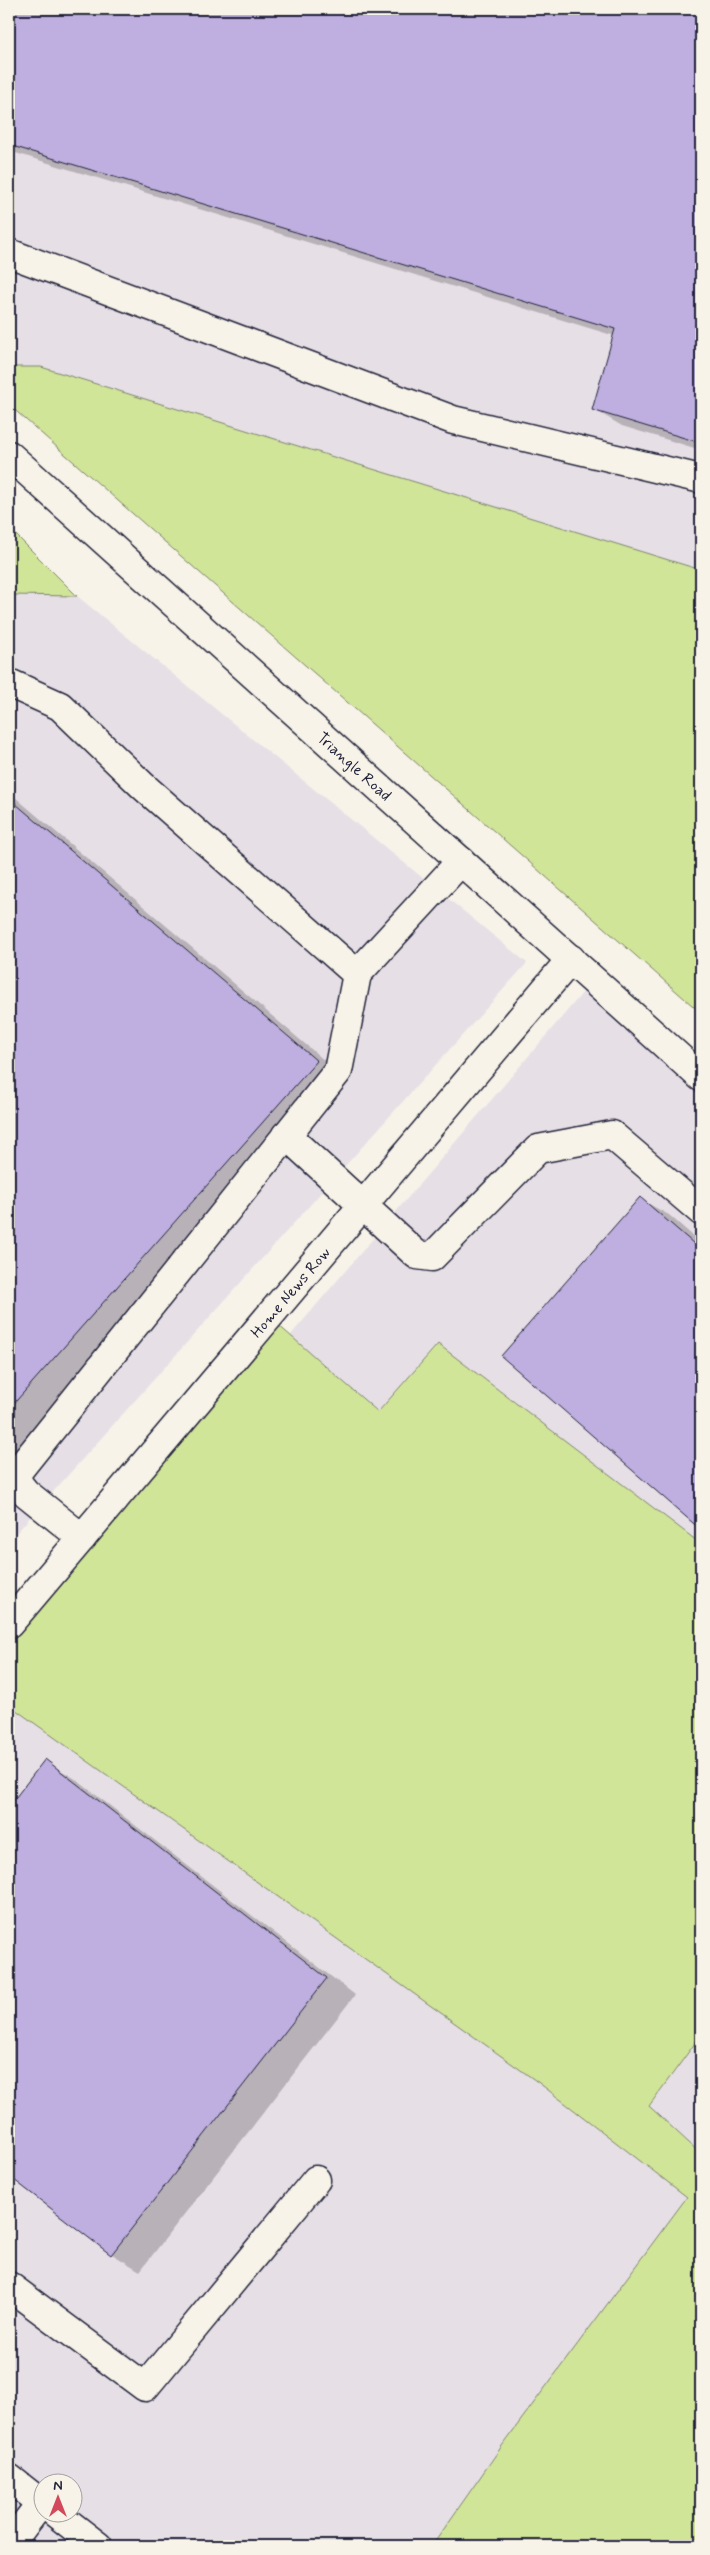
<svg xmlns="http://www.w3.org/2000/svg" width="710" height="2555" font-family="Mynerve,sans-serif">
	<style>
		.built { fill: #e6dfe6; fill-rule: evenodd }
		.green { fill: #d1e599; stroke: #7a846a }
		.shadow { fill: #0003 }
		.building { fill: #bfafe0; stroke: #22223b }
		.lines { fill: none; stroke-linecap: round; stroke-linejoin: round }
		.minor-casing { stroke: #22223b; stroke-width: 31 }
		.minor { stroke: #f7f3e8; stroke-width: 28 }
		.labels { text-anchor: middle; stroke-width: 4; stroke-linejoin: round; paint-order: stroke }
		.street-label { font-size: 16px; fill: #22223b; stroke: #f7f3e8 }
	</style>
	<rect width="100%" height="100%" fill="#f7f3e8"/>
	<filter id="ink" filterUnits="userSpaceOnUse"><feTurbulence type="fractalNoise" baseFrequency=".02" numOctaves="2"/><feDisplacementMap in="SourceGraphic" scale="10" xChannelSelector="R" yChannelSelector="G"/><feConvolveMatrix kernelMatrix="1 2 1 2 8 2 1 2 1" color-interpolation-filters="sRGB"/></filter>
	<g filter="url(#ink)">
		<path class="built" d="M9,9h692v561l-660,-203h-32z
			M9,595l68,1 450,367 -518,578z
			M585,990l116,99v455l-263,-200 -60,68 -88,-76z
			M9,1705l530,378 148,114 -183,246 -72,103h-423zM42,2482h30v30h-30z
			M701,2035v119l-52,-47z"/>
		<path class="green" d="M9,367h32l660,203v443l-692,-608z
			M9,528l68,68 -68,-1z
			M277,1324l101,88 60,-68 263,200v491l-52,71 52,48v392h-269l72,-103 183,-246 -148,-114 -530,-378v-65z"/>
		<path class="shadow" d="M9,9h692v441l-79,-24 -29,-17 22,-73 -606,-185z
			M9,792l336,286 -336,380z
			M640,1199l29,16 32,28v285l-198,-172z
			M45,1761l29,17 281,217 -215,276 -28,-17 -103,-79v-367z"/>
		<path class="building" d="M9,9h692v434l-109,-33 23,-81 -606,-184z
			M9,798l308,263 -308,348z
			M640,1197l61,53v280l-200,-174z
			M45,1759l282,219 -216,277 -102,-79v-370z"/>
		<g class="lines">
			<g class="minor-casing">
				<g id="minor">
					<path d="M9,253l444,167 248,59"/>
					<path id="s1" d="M9,455l692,622"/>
					<path d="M9,683l51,23 83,80 214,188"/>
					<path d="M286,1135l131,120 15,2 106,-108 74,-14 89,76"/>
					<path d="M82,1538l-56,-45 -9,-11 1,-11 320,-400 19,-97 104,-113"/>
					<path id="s2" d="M9,1624l562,-665"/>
					<path d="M9,2286l136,101 171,-207"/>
					<path d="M9,2478l33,26"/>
					<path d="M54,2512l44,34"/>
					<path d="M9,2545l32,-42"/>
				</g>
			</g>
			<use href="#minor" class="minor"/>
		</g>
	</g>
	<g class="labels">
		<g class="street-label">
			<text dy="6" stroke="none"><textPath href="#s1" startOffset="465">Triangle Road</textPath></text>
			<text dy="6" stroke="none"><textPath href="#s2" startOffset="435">Home News Row</textPath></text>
		</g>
	</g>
	<rect width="710" height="2555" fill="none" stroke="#f7f3e8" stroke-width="30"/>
	<rect x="15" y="15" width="680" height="2525" fill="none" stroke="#22223b" stroke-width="2" filter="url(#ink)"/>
	<g transform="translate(58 2498)"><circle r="24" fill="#f7f3e8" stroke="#a29fa3"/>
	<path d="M0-4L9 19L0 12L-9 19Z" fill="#d1495b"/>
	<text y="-8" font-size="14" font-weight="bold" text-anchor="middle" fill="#22223b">N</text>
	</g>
</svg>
